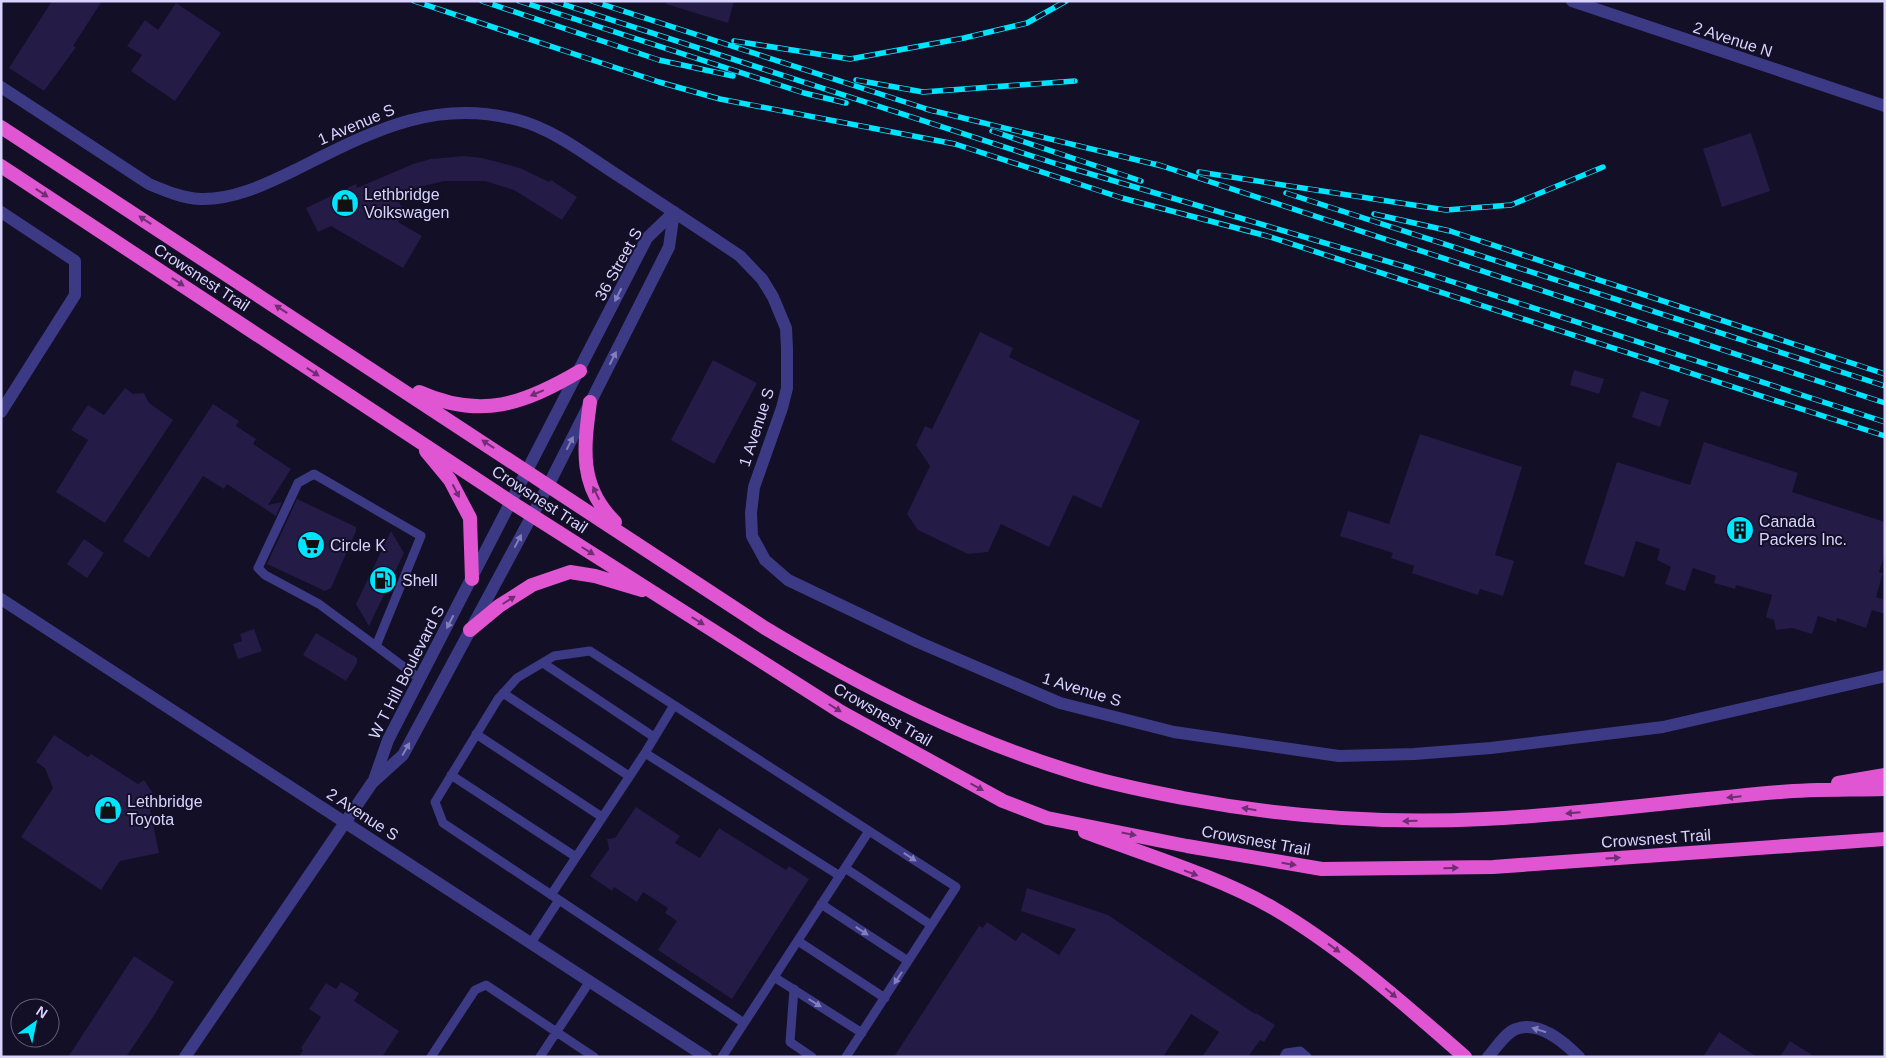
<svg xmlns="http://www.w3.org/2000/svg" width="1886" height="1058" font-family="Arial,sans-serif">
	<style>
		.building { fill: #241b47 }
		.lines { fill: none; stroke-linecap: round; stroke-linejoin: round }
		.service { stroke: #3d3a85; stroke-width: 9 }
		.minor { stroke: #3d3a85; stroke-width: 12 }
		.tertiary { stroke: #3d3a85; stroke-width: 12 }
		.trunk { stroke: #e055d1; stroke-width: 14 }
		.rail-casing { stroke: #00e5ff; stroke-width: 5.5 }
		.rail { stroke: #130f26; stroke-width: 4; stroke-dasharray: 11; stroke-linecap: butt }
		.oneway { fill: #6f2e73 }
		.oneway2 { fill: #837fbc }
		.labels { text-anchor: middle; stroke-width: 4; stroke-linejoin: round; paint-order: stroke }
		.street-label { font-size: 16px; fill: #d9d4ff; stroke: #130f26 }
		.poi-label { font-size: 16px; fill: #d9d4ff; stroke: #130f26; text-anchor: start }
	</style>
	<rect width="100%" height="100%" fill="#130f26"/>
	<path class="building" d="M52,1h50l-29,45 3,1 -32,44 -35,-23z
		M667,1h67l-6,22 -62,-19z
		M176,3l45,30 -46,68 -44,-30 11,-16 -15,-9 18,-26 13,10z
		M1751,133l19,58 -48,16 -19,-58z
		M464,156l18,2 38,10 29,14 2,-2 26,17 -15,23 -48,-30 -29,-9h-41l-33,8 -15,7 8,16 -6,10 24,14 -19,32 -72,-42 -13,6 -12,-24 50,-24 1,4 56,-24 18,-5z
		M980,332l33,16 -4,9 131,64 -39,87 -28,-13 -24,52 -48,-23 -13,28 -20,2 -50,-24 -11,-16 23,-48 -14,-21 9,-19 7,3z
		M713,360l44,23 -43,81 -43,-24z
		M1574,370l30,9 -5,15 -29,-9z
		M125,388l8,6 11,-1 5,10 24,17 -68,103 -49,-31 32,-52 -17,-10 17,-25 16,10z
		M1641,391l28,9 -9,27 -28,-10z
		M213,404l26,17 -3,5 20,13 -3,5 38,25 -23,36 14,-3 -6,14 -49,-32 -3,5 -21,-13 -54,82 -26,-17z
		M1420,434l102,33 -27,88 19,6 -11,35 -23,-7 -2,6 -66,-22 2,-7 -23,-8 2,-5 -53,-17 8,-25 41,13z
		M1704,442l94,31 -6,19 93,30v31l-6,19 4,1 -7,24 9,3v14l-13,-4 -6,18 -29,-10 -1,4 -18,-6 -6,18 -20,-6 -16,2 -2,-10 -8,-3 6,-22 -36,-10 -1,4 -21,-6 2,-7 -23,-8 -8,23 -20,-7 6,-17 -14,-7 3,-11 -24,-8 -12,36 -40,-13 33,-102 73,23z
		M297,499l59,28v4l-25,57 -6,3 -58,-27z
		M391,531l13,22 -35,73 -13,-22z
		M84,539l20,14 -17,25 -20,-14z
		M254,629l8,22 -24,8 -5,-15 9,-3 -2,-7z
		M316,633l41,25v5l-11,18 -43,-26z
		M54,735l34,22 3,-3 47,30 6,-4 10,15 -6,5 11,53 -39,8 -19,29 -80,-53 32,-49 -8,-20 -9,-6z
		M636,807l44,29 -5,7 25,15 19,-30 67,42 3,-4 20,13 -77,120 -74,-49 19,-29 -12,-8 3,-5 -25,-16 -6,10 -23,-15 -2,4 -22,-15 19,-27 -2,-10 8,-1z
		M1027,888l81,27 147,99 1,-1 19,12 -11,17 -4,-2 -12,17h-46l17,-25 -28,-18 -28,43h-269l85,-131 4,2 4,-6 29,19 6,-9 37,23 17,-26 -55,-18z
		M134,956l40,26 -21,35 -27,40h-58z
		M341,982l18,11 -5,8 45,30 -17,26h-83l4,-7 -2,-2 20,-31 -12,-8 17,-26 10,6z
		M1719,1032l38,25h-54z
		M1790,1041l25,16h-35z"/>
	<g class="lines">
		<path class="service" d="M314,474l107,62 -45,110 -57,-42 -54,-29 -7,-7 40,-85z
			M376,646l44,33
			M543,663l111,74
			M503,693l126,83
			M476,734l126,83
			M645,753l29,-48
			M451,775l125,82
			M845,868l86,57
			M551,895l94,-142 195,123
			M559,900l185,123
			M821,904l87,57
			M798,941l87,57
			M531,943l28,-43 -116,-77 -8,-21 63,-103 19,-21 37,-22 36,-5 366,236 -110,170
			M774,977l88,56
			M794,989l-4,53 22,15
			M431,1057l44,-67 11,-5 108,72
			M540,1057l50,-76
			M722,1057l147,-226
			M1284,1057l2,-4 14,-2 7,6"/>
		<path class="minor" d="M1,87l148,97c17,7 33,14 51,15 33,1 64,-14 93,-28 75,-37 138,-74 225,-51 34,9 64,32 93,51 43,28 86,56 129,85l22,23 11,18 13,31 1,21v39l-5,20 -28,79 -3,26 1,23 13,24 23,20 130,62 142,61 114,29 165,24 75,-2 77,-6 172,-21 222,-51
			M1,212l74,49v34l-74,117
			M1,599l705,458
			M1488,1057c8,-9 17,-24 28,-28 23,-9 48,13 63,28"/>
		<path class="tertiary" d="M1572,1l313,105
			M374,780l14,-40 259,-502 27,-26
			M185,1057l187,-274 31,-28 146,-271 120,-237 5,-35"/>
		<path class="trunk" d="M1,127l764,501c99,60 200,111 311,145 34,11 71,18 107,25 100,19 200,26 301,21 99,-4 198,-19 296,-27 35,-3 70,-2 105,-3
			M1,166l510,336 330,210 162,89 44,17 140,28 135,23 171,-2 392,-28
			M419,392c62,28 105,12 161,-21
			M590,402c-6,45 -12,84 25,120
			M426,451l24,29 20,38 2,61
			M470,630l29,-24 33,-21 38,-13 25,4 47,14
			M1838,783l47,-8
			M1085,832c61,23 132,44 188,76 70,41 131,96 192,149"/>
		<g class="rail-casing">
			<path id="rail" d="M414,1l245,81 61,17 235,45 167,54 145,38 618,200
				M482,1l177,59 74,16
				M519,1l285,92 42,10
				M553,1l507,164 350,103 475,154
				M592,1l341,110
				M734,41l116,18 114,-21 63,-15 39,-22
				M856,80l67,12 152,-11
				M926,109l236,57
				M992,131l149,50
				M1156,164l729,239
				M1199,172l247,38 65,-5 92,-38
				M1286,193l599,193
				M1374,214l76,17 435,143"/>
		</g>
		<use href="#rail" class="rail"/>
	</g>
	<defs><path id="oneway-solid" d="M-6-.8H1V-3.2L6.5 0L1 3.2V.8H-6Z" transform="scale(1.25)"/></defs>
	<g class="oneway">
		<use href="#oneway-solid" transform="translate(42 193) rotate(33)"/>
		<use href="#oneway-solid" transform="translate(145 220) rotate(-147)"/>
		<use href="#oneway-solid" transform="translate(178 282) rotate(33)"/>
		<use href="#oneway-solid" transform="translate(281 309) rotate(-147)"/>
		<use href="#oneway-solid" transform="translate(313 372) rotate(33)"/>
		<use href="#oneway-solid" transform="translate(537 393) rotate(157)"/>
		<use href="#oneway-solid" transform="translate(488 444) rotate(-147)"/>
		<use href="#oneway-solid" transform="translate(456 491) rotate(63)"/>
		<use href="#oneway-solid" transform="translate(596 493) rotate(-116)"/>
		<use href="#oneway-solid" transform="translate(588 551) rotate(32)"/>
		<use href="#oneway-solid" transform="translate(509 600) rotate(-32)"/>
		<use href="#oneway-solid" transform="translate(698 621) rotate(32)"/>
		<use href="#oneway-solid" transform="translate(835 708) rotate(32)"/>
		<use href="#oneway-solid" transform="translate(977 787) rotate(29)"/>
		<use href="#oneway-solid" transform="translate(1734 797) rotate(174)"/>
		<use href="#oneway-solid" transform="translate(1249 809) rotate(-171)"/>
		<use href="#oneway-solid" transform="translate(1573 813) rotate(175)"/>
		<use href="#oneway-solid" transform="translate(1410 821) rotate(179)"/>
		<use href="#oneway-solid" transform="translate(1129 834) rotate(11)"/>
		<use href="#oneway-solid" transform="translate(1613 858) rotate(-4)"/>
		<use href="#oneway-solid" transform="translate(1289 864) rotate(9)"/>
		<use href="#oneway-solid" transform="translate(1451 868) rotate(-1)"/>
		<use href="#oneway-solid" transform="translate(1191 873) rotate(21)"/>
		<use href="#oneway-solid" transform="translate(1334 948) rotate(36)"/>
		<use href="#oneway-solid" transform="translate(1391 993) rotate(40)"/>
	</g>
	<g class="oneway2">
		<use href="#oneway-solid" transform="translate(618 295) rotate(117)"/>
		<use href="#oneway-solid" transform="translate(613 358) rotate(-63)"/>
		<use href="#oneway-solid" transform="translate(570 443) rotate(-63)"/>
		<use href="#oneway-solid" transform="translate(518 541) rotate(-62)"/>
		<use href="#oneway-solid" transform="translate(450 622) rotate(117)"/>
		<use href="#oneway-solid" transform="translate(406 749) rotate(-60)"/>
		<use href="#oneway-solid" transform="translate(910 857) rotate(33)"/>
		<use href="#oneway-solid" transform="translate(862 931) rotate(33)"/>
		<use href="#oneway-solid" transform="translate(898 978) rotate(123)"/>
		<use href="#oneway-solid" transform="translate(815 1003) rotate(32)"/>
		<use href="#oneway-solid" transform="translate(1539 1030) rotate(-163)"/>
	</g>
	<defs>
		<g id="shop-disc" transform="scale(1.4375)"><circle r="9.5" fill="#00e5ff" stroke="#130f26"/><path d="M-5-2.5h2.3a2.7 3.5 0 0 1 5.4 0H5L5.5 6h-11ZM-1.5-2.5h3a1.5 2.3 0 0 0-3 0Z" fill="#111"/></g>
		<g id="building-disc" transform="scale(1.4375)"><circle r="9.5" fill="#00e5ff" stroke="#130f26"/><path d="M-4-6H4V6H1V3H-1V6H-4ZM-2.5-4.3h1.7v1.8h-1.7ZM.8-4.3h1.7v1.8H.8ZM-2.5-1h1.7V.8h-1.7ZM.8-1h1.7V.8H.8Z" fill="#111"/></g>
		<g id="supermarket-disc" transform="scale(1.4375)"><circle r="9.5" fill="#00e5ff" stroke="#130f26"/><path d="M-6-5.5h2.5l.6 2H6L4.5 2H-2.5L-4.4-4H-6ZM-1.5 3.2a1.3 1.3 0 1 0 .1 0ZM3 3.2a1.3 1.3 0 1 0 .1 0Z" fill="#111"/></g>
		<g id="fuel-disc" transform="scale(1.4375)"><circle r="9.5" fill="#00e5ff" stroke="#130f26"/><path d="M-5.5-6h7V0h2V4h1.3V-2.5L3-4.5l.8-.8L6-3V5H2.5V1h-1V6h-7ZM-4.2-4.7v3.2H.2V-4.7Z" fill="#111"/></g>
	</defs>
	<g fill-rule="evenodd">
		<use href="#shop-disc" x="345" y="203"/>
		<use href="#building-disc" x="1740" y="530"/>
		<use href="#supermarket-disc" x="311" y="545"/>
		<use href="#fuel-disc" x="383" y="580"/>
		<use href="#shop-disc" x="108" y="810"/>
	</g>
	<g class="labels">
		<g class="street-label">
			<text transform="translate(1733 39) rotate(18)" y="6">2 Avenue N</text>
			<text transform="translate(356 124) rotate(-23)" y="6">1 Avenue S</text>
			<text transform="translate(618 264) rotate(-61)" y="6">36 Street S</text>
			<text transform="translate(202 277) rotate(33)" y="6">Crowsnest Trail</text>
			<text transform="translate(756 427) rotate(-72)" y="6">1 Avenue S</text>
			<text transform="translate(540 499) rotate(33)" y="6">Crowsnest Trail</text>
			<text transform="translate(406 672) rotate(-63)" y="6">W T Hill Boulevard S</text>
			<text transform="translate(1082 689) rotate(17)" y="6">1 Avenue S</text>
			<text transform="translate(883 714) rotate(30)" y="6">Crowsnest Trail</text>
			<text transform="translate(363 814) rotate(33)" y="6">2 Avenue S</text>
			<text transform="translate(1656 838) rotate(-4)" y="6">Crowsnest Trail</text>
			<text transform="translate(1256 840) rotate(10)" y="6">Crowsnest Trail</text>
		</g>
		<g class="poi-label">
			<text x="364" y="200">Lethbridge<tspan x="364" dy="18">Volkswagen</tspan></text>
			<text x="1759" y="527">Canada<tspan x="1759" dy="18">Packers Inc.</tspan></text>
			<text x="330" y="551">Circle K</text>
			<text x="402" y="586">Shell</text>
			<text x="127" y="807">Lethbridge<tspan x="127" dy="18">Toyota</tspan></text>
		</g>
	</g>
	<rect width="1886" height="1058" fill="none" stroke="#d9d4ff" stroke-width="5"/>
	<g transform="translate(35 1023) rotate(33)"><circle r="24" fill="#130f26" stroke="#625e7d"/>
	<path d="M0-4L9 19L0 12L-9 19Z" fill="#00e5ff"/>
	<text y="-8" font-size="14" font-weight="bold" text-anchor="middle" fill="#d9d4ff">N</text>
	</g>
</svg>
